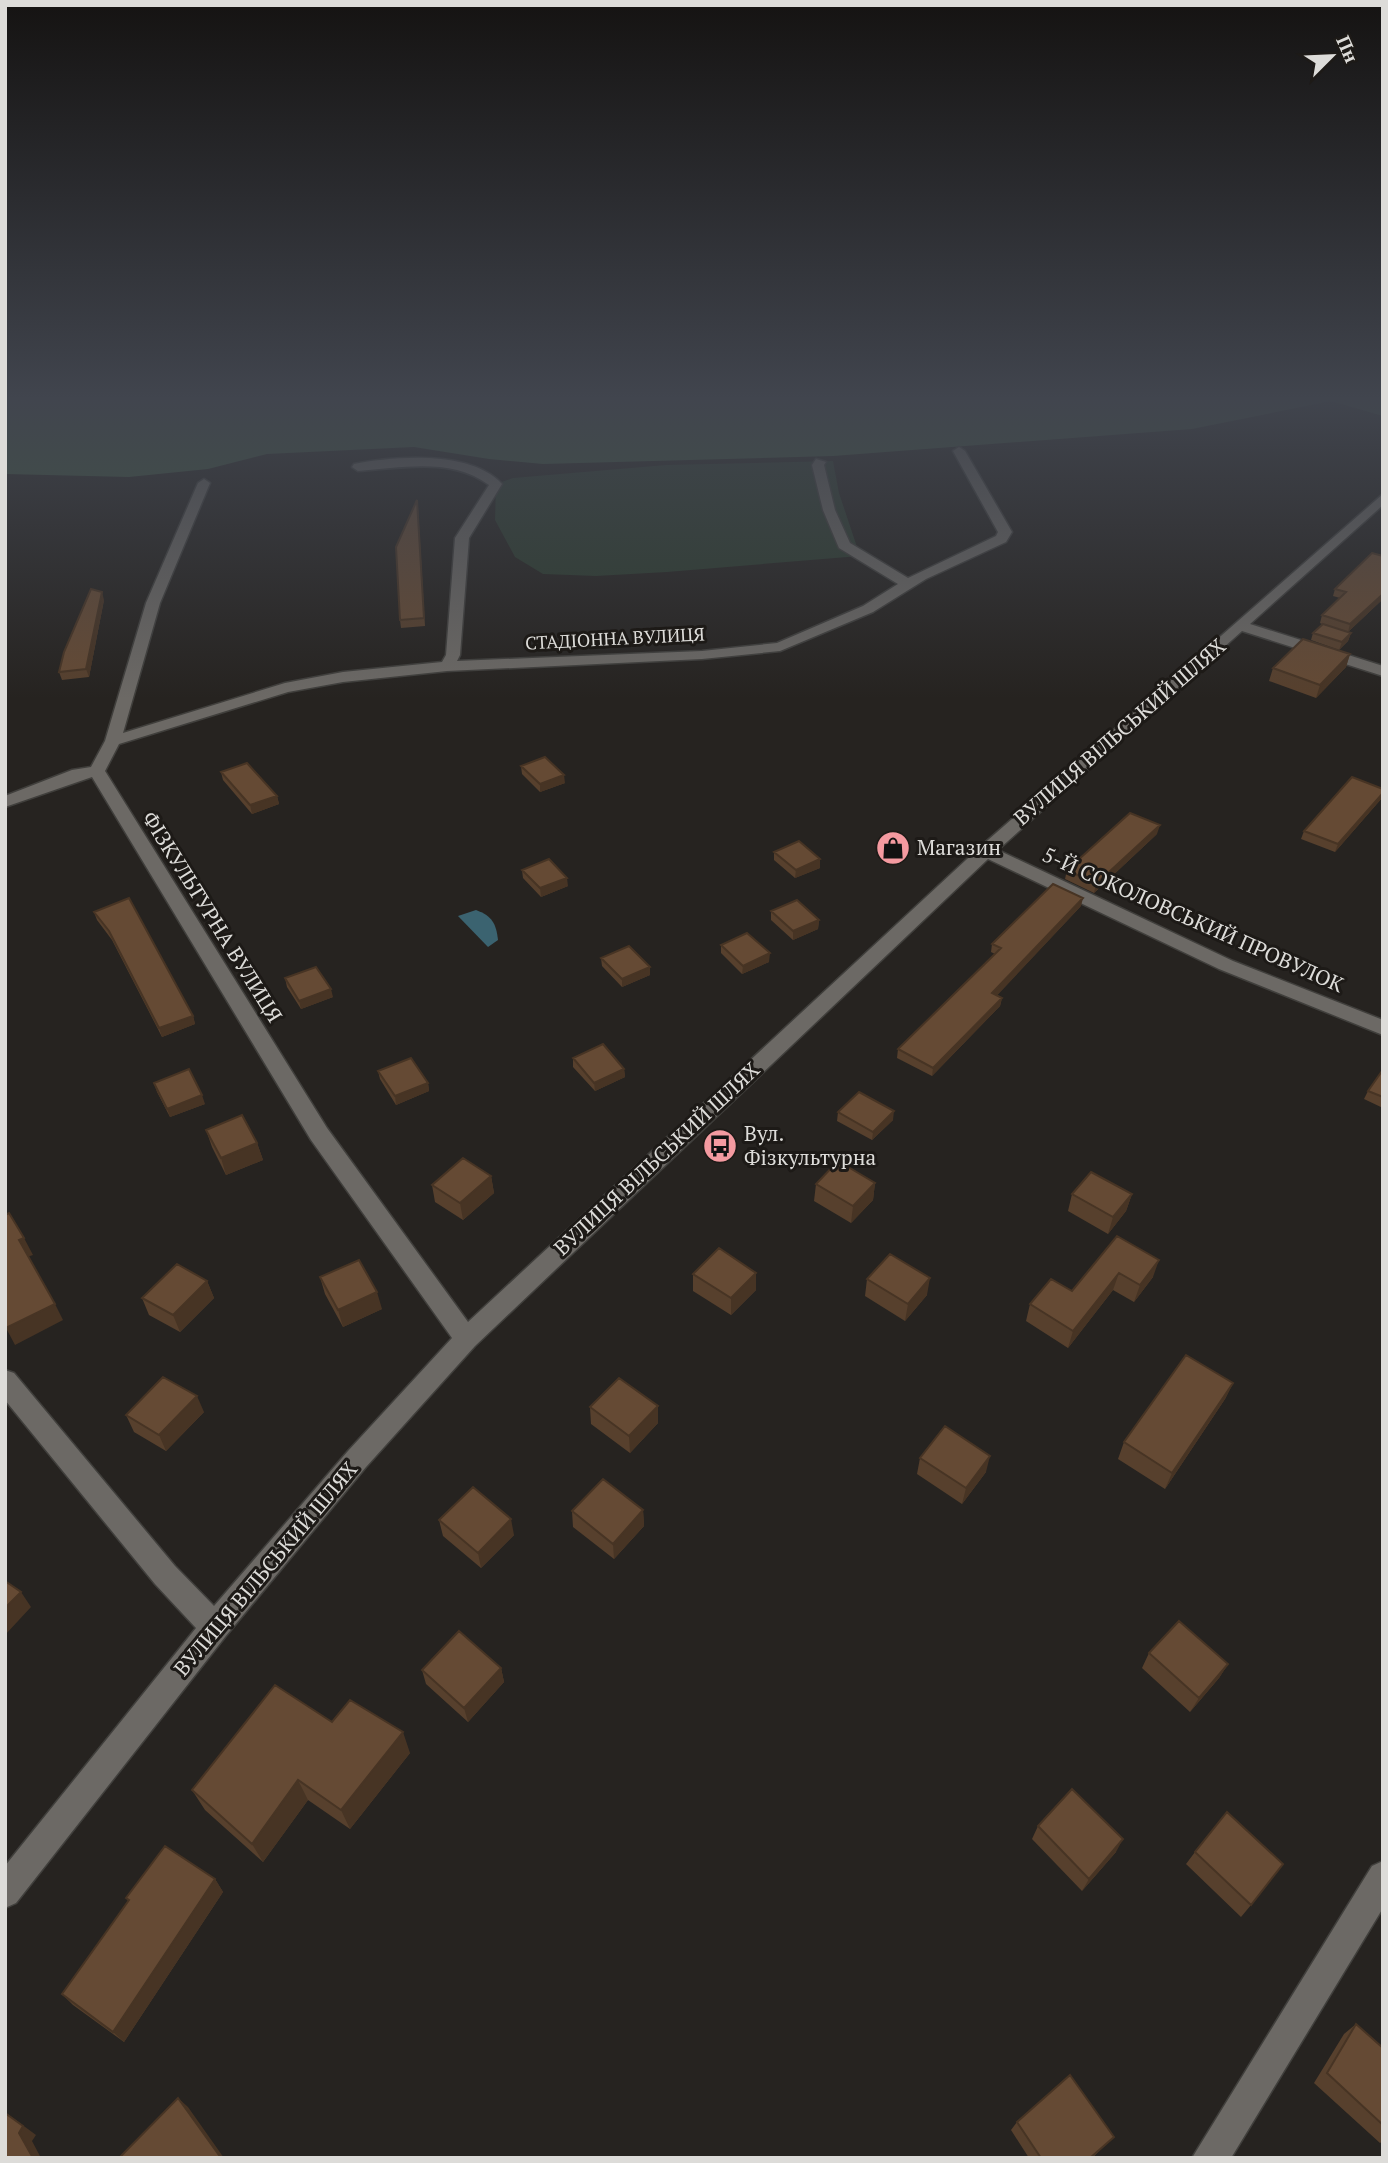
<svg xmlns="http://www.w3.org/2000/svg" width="1388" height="2163" font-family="'PT Serif',serif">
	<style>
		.green { fill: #2d3c2e }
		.forest { fill: #415b43 }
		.water { fill: #3b6370 }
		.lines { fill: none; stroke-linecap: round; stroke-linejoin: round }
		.minor-casing { stroke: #403f3c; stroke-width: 3 }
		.minor { fill: #6c6965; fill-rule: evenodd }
		.wall { fill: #57402d }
		.shaded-wall { fill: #473424 }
		.building { fill: #654a34; stroke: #473424; stroke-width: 2 }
		.labels { text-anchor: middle; stroke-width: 6; stroke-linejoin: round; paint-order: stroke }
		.far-street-label { font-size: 18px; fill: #dddcd9; stroke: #1d1a17 }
		.street-label { font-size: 21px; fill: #dddcd9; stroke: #1d1a17 }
		.poi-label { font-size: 21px; fill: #dddcd9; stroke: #1d1a17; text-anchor: start }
	</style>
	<rect width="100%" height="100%" fill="#262320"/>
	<path class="green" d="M833,461l6,32 21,63 -193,16 -71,4 -53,-2 -28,-17 -20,-37 1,-36 17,-6 153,-13z"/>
	<path class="forest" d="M5,396h1378v20l-52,-15 -139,28 -359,27 -290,8 -54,-5 -75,-12 -147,7 -59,15 -79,8 -124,-3z"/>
	<path class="water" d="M476,910c16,6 20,13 22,30l-10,7 -30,-31z"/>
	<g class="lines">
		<g class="minor-casing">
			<path id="minor" d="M959,447l6,4 47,81 -6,10 -80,37 -53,33 -93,39 -78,8 -255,12 -104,11 -55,10 -169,52 -14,27 222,357 141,194 512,-475 403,-353v11l-133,119 133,42v10l-141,-45 -244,219 235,111 150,59v15l-164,-66 -231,-110 -513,487 -109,121 -141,170 -209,266 -11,5v-42l191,-238 -41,-44 -150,-184v-30l9,3 161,193 39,40 134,-155 104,-113 -141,-198 -219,-363 -87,30v-11l67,-26 19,-3 14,-26 41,-138 52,-120 6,-4 6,4 -50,120 -37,130 162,-50 58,-11 99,-10 4,-7 9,-117 34,-53c-38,-28 -87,-17 -131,-14l-6,-4 2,-3c41,-8 117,-14 148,20l-33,54 -9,117 -3,6 245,-10 75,-8 86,-37 35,-22 -59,-36 -16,-38 -11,-45 4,-6 10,3 -2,3 11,45 15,33 58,35 88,-42 2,-4 -45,-81z
				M1383,1861v47l-152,250h-39l180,-292z"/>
		</g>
		<use href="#minor" class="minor"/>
	</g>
	<path class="wall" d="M418,507l7,119 -24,2 -1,-8z
		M1335,589l48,10 -35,33 3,1 -3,8 -9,9 -28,-10 2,-7 9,-9 -2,-1 2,-8 18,-17 -7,-2z
		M104,600l-15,77 -27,3 -3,-8z
		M1350,654l-4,13 -30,31 -47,-17 4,-13z
		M521,766l44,17 -25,9 -18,-18z
		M221,772l56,24 2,8 -27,10 -29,-34z
		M1382,798l-47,54 -34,-13 3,-8z
		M1157,834l-63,59 -29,-14 2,-9z
		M774,852l46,16 -25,10 -21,-18z
		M522,870l46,16 -27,11 -18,-19z
		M1081,906l-84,89 5,3 -2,8 -68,70 -35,-18 1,-9 97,-95 -4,-2 1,-8z
		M771,911l48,9 -1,9 -25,11 -22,-20z
		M94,912l99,104 2,8 -33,13 -50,-97 -15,-20z
		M721,945l48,17 -27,12 -21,-21z
		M601,958l49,17 -28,12 -20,-21z
		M285,978l48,19 -32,12 -14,-22z
		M573,1058l51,11 1,8 -30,14 -22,-24z
		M378,1071l50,12 1,8 -33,14 -16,-26z
		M1383,1072v36l-19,-9 4,-8z
		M154,1083l51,21 -35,13 -13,-25z
		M838,1112l55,8 -21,20 -35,-19z
		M206,1130l51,13 6,17 -37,15 -14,-28z
		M491,1176l3,17 -31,27 -28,-18 -3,-17z
		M875,1183l-2,17 -22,23 -37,-22 2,-17z
		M1072,1194h60l-6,17 -18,23 -40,-23z
		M1117,1236l36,41 -19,25 -21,-12 -45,58 -42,-27 4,-17 42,-13z
		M756,1273v17l-25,25 -38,-24v-17z
		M320,1277l62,32 -39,18 -18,-33z
		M867,1279l60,16 -22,26 -40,-25z
		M207,1281l7,17 -34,34 -31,-17 -7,-17z
		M1233,1383l-8,16 -60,90 -47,-30 6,-17z
		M590,1407l68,16 -28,30 -39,-29z
		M204,1412l-38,39 -32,-19 -8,-17z
		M920,1458l66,14 -24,32 -45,-30z
		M643,1510l1,16 -30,33 -41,-32 -1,-16z
		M439,1520l75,15 -33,33 -38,-32z
		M1149,1653l79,11 -9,14 -29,34 -48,-44z
		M501,1668l3,14 -36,40 -42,-38 -4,-14z
		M332,1722l78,31 -60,76 -42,-29 -45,62 -58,-52 -13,-20z
		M1038,1826l78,26 -34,39 -50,-52z
		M1195,1852l56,53 -10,12 -55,-53z
		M215,1879l8,13 -99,150 -51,-37 -11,-11 66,-93 -2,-3z
		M1356,2024l27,24v93l-3,2 -66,-60 30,-49z
		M1017,2122l97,15 -22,21h-63l-18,-28z"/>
	<path class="shaded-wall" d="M102,592l2,8 -15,77 -3,-8z
		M1383,594v5l-35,33 2,-8z
		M1351,633l-3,8 -9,9 3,-8z
		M1350,654l-4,13 -30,31 4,-13z
		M564,775l1,8 -25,9v-8z
		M1383,793l-1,5 -47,54 3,-8z
		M277,796l2,8 -27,10 -2,-9z
		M1160,825l-3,9 -63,59 2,-9z
		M820,859v9l-25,10 1,-8z
		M567,878l1,8 -27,11 -1,-9z
		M1083,898l-2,8 -90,96 1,-9z
		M819,920l-1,9 -25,11v-9z
		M770,953l-1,9 -27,12 1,-8z
		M650,967v8l-28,12v-8z
		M331,989l2,8 -32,12 -2,-8z
		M1002,998l-2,8 -68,70 1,-8z
		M193,1016l2,8 -33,13 -3,-9z
		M624,1069l1,8 -30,14 -1,-8z
		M428,1083l1,8 -33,14 -1,-9z
		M202,1095l3,9 -35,13 -3,-8z
		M894,1111l-1,9 -21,20 1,-8z
		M257,1143l6,17 -37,15 -5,-17z
		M491,1176l3,17 -31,27 -3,-17z
		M875,1183l-2,17 -22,23 2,-17z
		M1132,1194l-6,17 -18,23 5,-17z
		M24,1238l9,17 -6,2 -8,-17z
		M1159,1260l-6,17 -19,25 6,-17z
		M756,1273v17l-25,25v-17z
		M1119,1273l-6,17 -45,58 5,-17z
		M930,1278l-3,17 -22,26 3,-17z
		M207,1281l7,17 -34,34 -7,-17z
		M377,1292l5,17 -39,18 -5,-17z
		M55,1304l8,16 -48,25 -9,-17z
		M1233,1383l-8,16 -60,90 7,-16z
		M197,1396l7,16 -38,39 -7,-16z
		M658,1406v17l-28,30 -1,-17z
		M990,1456l-4,16 -24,32 4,-16z
		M643,1510l1,16 -30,33 -1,-15z
		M511,1519l3,16 -33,33 -3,-15z
		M21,1592l10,15 -26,28v-27z
		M1228,1664l-9,14 -29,34 9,-14z
		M501,1668l3,14 -36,40 -4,-14z
		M403,1732l7,21 -60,76 -9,-19z
		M298,1780l10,20 -45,62 -11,-18z
		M1123,1839l-7,13 -34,39 7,-12z
		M215,1879l8,13 -99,150 -11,-10z
		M178,2098l10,9 36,51h-3z
		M5,2112l31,23 -4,6 9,17h-8z"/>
	<path class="building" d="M417,500l7,118 -24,2 -4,-73z
		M1372,553l11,3v38l-33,30 -28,-9 24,-23 -11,-3z
		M91,589l11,3 -16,77 -27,3 5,-20z
		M1323,624l28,9 -9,9 -29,-9z
		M1303,639l47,15 -30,31 -47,-17z
		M545,757l19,18 -24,9 -19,-18z
		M247,763l30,33 -27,9 -29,-33z
		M1352,777l31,12v4l-45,51 -34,-13z
		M1130,813l30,12 -64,59 -29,-14z
		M799,841l21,18 -24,11 -22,-18z
		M549,859l18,19 -27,10 -18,-18z
		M1053,884l30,14 -91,95 10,5 -69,70 -35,-19 103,-101 -9,-4z
		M129,898l64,118 -34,12 -50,-97 -15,-19z
		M797,900l22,20 -26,11 -22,-20z
		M747,933l23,20 -27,13 -22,-21z
		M629,946l21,21 -28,12 -21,-21z
		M316,967l15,22 -32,12 -14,-23z
		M603,1044l21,25 -30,14 -21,-25z
		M411,1058l17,25 -33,13 -17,-25z
		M189,1069l13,26 -35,14 -13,-26z
		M1382,1071l1,1v25l-15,-6z
		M859,1092l35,19 -21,21 -35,-20z
		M242,1115l15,28 -36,15 -15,-28z
		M463,1158l28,18 -31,27 -28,-18z
		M838,1161l37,22 -22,23 -37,-22z
		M1091,1172l41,22 -19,23 -41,-23z
		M9,1213l15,25 -5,2 36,64 -49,24 -1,-2v-111z
		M1117,1236l42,24 -19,25 -21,-12 -46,58 -43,-27 21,-25 21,12z
		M719,1248l37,25 -25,25 -38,-24z
		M890,1254l40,24 -22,26 -41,-25z
		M359,1260l18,32 -39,18 -18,-33z
		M177,1264l30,17 -34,34 -31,-17z
		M1186,1355l47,28 -61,90 -48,-31z
		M163,1377l34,19 -38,39 -33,-20z
		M619,1378l39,28 -29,30 -39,-29z
		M945,1426l45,30 -24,32 -46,-30z
		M603,1479l40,31 -30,34 -41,-33z
		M473,1487l38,32 -33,34 -39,-33z
		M5,1581l16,11 -16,16z
		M1179,1621l49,43 -29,34 -50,-45z
		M459,1631l42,37 -37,40 -42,-38z
		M275,1685l57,37 18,-22 53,32 -62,78 -43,-30 -46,64 -60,-54z
		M1072,1789l51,50 -34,40 -51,-53z
		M1227,1812l56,52 -32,41 -56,-53z
		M165,1846l50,33 -102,153 -51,-38 67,-94 -3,-2z
		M1356,2024l27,24v77l-56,-52z
		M1070,2075l44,62 -24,21h-49l-24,-36z
		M178,2098l43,60h-102z
		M5,2113l18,13 -4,7 14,25h-28z"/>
	<linearGradient id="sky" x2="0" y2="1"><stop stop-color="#151312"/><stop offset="0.57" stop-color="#41454e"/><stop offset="1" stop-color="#41454e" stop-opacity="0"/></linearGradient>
	<rect width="1388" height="699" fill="url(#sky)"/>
	<defs>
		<g id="shop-disc" transform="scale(1.75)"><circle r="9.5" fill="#f49aa0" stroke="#1d1a17"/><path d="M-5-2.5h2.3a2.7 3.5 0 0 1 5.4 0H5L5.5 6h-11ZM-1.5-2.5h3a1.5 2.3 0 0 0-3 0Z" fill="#111"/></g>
		<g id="bus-disc" transform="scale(1.75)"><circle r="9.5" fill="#f49aa0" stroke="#1d1a17"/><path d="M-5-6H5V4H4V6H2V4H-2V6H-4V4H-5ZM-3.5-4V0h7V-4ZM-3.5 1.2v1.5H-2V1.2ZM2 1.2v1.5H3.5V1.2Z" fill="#111"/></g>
	</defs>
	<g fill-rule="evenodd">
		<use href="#shop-disc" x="893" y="848"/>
		<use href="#bus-disc" x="720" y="1146"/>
	</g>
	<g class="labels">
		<g class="far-street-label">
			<text transform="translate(615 639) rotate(-3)" y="6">СТАДІОННА ВУЛИЦЯ</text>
		</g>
		<g class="street-label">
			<text transform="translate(1120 732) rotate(-41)" y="7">ВУЛИЦЯ ВІЛЬСЬКИЙ ШЛЯХ</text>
			<text transform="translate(212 917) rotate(58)" y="7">ФІЗКУЛЬТУРНА ВУЛИЦЯ</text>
			<text transform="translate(1193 920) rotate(24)" y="7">5-Й СОКОЛОВСЬКИЙ ПРОВУЛОК</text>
			<text transform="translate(657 1159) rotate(-43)" y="7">ВУЛИЦЯ ВІЛЬСЬКИЙ ШЛЯХ</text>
			<text transform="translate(266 1569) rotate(-50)" y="7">ВУЛИЦЯ ВІЛЬСЬКИЙ ШЛЯХ</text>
		</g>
		<g class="poi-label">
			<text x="917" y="855">Магазин</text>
			<text x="744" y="1141">Вул.<tspan x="744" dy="24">Фізкультурна</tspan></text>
		</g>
	</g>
	<rect width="1388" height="2163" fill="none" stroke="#dddcd9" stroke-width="14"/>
	<g transform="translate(1332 56) rotate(66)" stroke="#1d1a17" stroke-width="5" paint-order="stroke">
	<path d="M0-5L12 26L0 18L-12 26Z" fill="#dddcd9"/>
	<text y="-10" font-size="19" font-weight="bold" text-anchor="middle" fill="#dddcd9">Пн</text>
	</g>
</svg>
